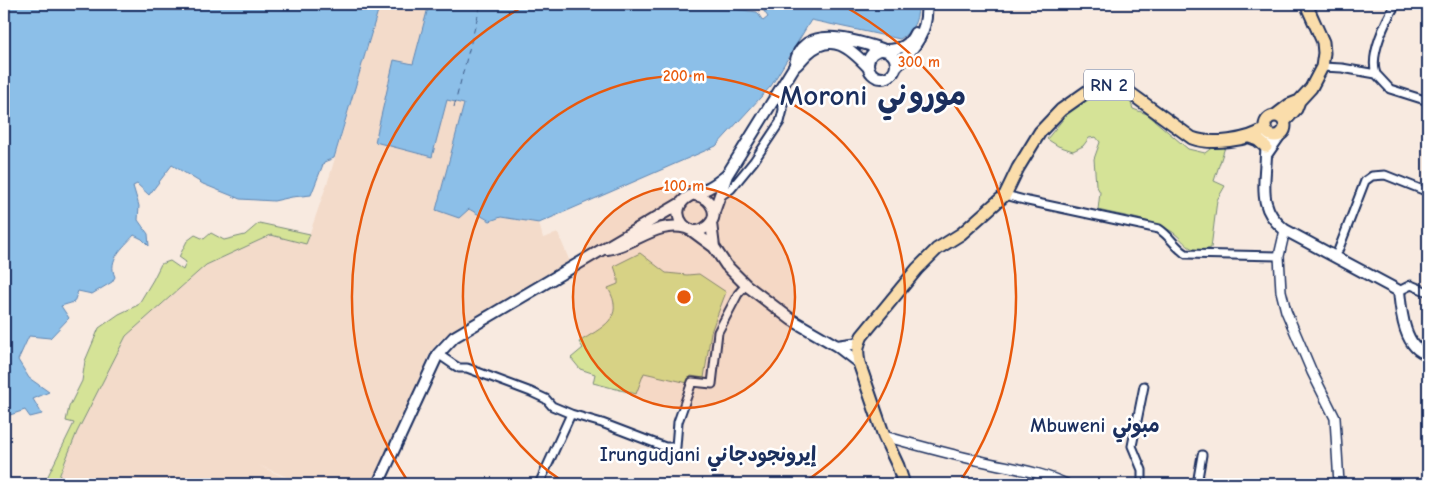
<svg xmlns="http://www.w3.org/2000/svg" width="1432" height="488" font-family="'Comic Neue','Playpen Sans Arabic',sans-serif">
	<style>
		.built { fill: #f3dbca }
		.green { fill: #d5e397; stroke: #78897a }
		.water { fill: #8cbfe8; stroke: #5f85b1 }
		.lines { fill: none; stroke-linecap: round; stroke-linejoin: round }
		.ferry { stroke: #3d5a87; stroke-width: 1; stroke-dasharray: 6 5; stroke-linecap: butt }
		.minor-casing { stroke: #1b2f5e; stroke-width: 11 }
		.tertiary-casing { stroke: #1b2f5e; stroke-width: 12 }
		.secondary-casing { stroke: #1b2f5e; stroke-width: 14 }
		.primary-casing { stroke: #1b2f5e; stroke-width: 15 }
		.minor { stroke: #fff; stroke-width: 7 }
		.tertiary { stroke: #fff; stroke-width: 9 }
		.secondary { stroke: #fff; stroke-width: 10 }
		.primary { stroke: #faddab; stroke-width: 11 }
		.ring { fill: none; stroke: #e8590c; stroke-width: 2.5 }
		.labels { text-anchor: middle; stroke-width: 5; stroke-linejoin: round; paint-order: stroke }
		.shield { fill: #fff; stroke: #5f6d8e; stroke-width: 1 }
		.shield-label { font-size: 18px; font-weight: bold; fill: #1b2f5e }
		.neighbourhood-label { font-size: 20px; font-weight: bold; fill: #1b2f5e; stroke: #fff }
		.town-label { font-size: 29px; font-weight: bold; fill: #1b2f5e; stroke: #fff }
		.centre { fill: #e8590c; stroke: #fff; stroke-width: 2.5 }
		.ring-label { font-size: 15px; text-anchor: middle; font-weight: bold; fill: #e8590c; stroke: #fff; stroke-width: 5; stroke-linejoin: round; paint-order: stroke }
	</style>
	<rect width="100%" height="100%" fill="#f8eae0"/>
	<filter id="ink" filterUnits="userSpaceOnUse"><feTurbulence type="fractalNoise" baseFrequency=".02" numOctaves="2"/><feDisplacementMap in="SourceGraphic" scale="10" xChannelSelector="R" yChannelSelector="G"/><feConvolveMatrix kernelMatrix="1 2 1 2 8 2 1 2 1" color-interpolation-filters="sRGB"/></filter>
	<g filter="url(#ink)">
		<path class="built" d="M380,4h49l-16,60 -19,-3 53,39 17,4 -28,106 33,-1 20,12 12,-4 38,6 4,15 15,-5 12,29 -117,68 -13,10 -9,11 -59,133h-69l-45,-19 40,19h-242l21,-52 49,-96 80,-71 65,-30 35,9 24,-69z"/>
		<path class="green" d="M1096,88l29,4 5,8 3,9 14,5 41,35 17,4 14,-11 7,2 -12,37 11,5 -8,14 -6,48c-25,7 -25,-8 -40,-17 -21,-12 -49,-15 -73,-21l2,-18 -4,-7 -2,-26 6,-17 -4,-5 -7,1 -6,8 -10,5 -15,-5 -11,-7 21,-26 5,-10z
			M259,223l51,11 -4,10 -35,-9 -65,30 -80,71 -49,96 -21,52h-12l30,-61 -8,-2 3,-14 13,-26 3,-20 14,-33 20,-14 19,-9 15,-25 8,-16 9,-3 13,9 3,-8 -7,-5 8,-16 8,-6 9,4 7,-6 13,7 21,-5z
			M640,253l26,20 21,2 12,-1 27,18 -15,40 -7,46 -13,-2 -3,7 -44,-10 -8,21 -43,-11 2,-9 -15,-5 -9,-11 12,-10 -4,-6c23,-15 47,-23 29,-54l10,-4v-6l-4,-12z"/>
		<path class="water" d="M4,4h376l-46,154 -10,4 -13,33 -19,2 -18,4 -34,-2 -37,-15 -31,-19 -23,30 -12,-11 -4,2 6,20 -1,14 10,14 1,12 -7,-7 -8,-4c-11,13 -27,24 -19,42l-3,5 -20,12 -14,-3 -4,11 -13,4 8,12 -19,20 -21,-2 -11,24 11,18 20,14 -16,7 9,15 -12,3 -5,-7 -21,7z
			M429,4h303l2,5 23,3 6,9 5,-4 -9,-13h159c0,16 -4,26 -18,35l-89,-19 -40,66 -55,60 -177,77 -38,-6 -11,4 -21,-12 -10,9 -23,-8 28,-106 -17,-4 -15,57 -57,-15 19,-82 19,4z"/>
		<g class="lines">
			<path class="ferry" d="M454,107l27,-103"/>
			<g class="minor-casing">
				<path id="minor" d="M1322,67l20,1 34,6 14,15 38,12
					M1376,74c-7,-19 10,-54 20,-70
					M1005,195l23,6 131,28c11,7 16,18 27,25l93,2
					M719,197l12,-8 23,-28 26,-39 3,-12 -1,-22
					M1336,256l29,-75 7,-5 13,-1 43,17
					M1399,291l12,-6 17,7
					M438,354l16,11 5,3h8l64,24 15,7 6,7 19,8 31,9 63,24h11l2,-25 14,-40 20,2 6,-52 20,-38 8,-9
					M539,484l32,-70
					M1142,484v-14l-10,-24 12,-60
					M1197,484l5,-29"/>
			</g>
			<g class="tertiary-casing">
				<path id="tertiary" d="M1285,230l-6,26 2,35 5,20 26,61 23,46 4,66
					M884,436c32,9 64,18 97,25 29,7 58,10 85,23"/>
			</g>
			<g class="secondary-casing">
				<path id="secondary" d="M868 64a14 14 0 1 1 28 0a14 14 0 1 1-28 0Z
					M887,50c14,-1 22,-4 28,-17
					M795,64c7,-42 62,-23 87,-15
					M896,67c18,-18 33,-36 30,-63
					M1266,131c0,8 1,16 0,24 -1,30 -9,53 19,75l114,61c2,20 5,58 29,63
					M1266,155l16,-23
					M695,195c17,2 27,22 10,33 -16,11 -36,-12 -22,-27 6,-7 19,-9 27,-14 6,-3 11,-7 16,-11
					M714,212l13,-37 67,-108c6,-4 9,-10 14,-14 24,-22 43,-4 60,14
					M711,223l3,24
					M691,230l23,17 12,18 20,20 46,35 45,26 22,17
					M607,249c27,-4 51,-29 79,-21
					M837,346l22,-3
					M378,484l60,-130 16,-17 227,-134"/>
			</g>
			<g class="primary-casing">
				<path id="primary" d="M1276,115l13,-10 10,-4 12,-13 11,-21 2,-14 -1,-11 -17,-38
					M1265 126a10 10 0 1 1 20 0a10 10 0 1 1-20 0Z
					M1284,122l12,-13 3,-8
					M1250,137l8,3 8,7
					M904,484l-6,-18 -14,-30 -25,-73c-2,-11 -2,-17 3,-27l55,-67 20,-20 24,-15 44,-39 13,-27 22,-36 21,-22 27,-19 16,-7 15,3 11,6 62,45c19,7 56,3 73,-9"/>
			</g>
			<use href="#minor" class="minor"/>
			<use href="#tertiary" class="tertiary"/>
			<use href="#secondary" class="secondary"/>
			<use href="#primary" class="primary"/>
		</g>
	</g>
	<circle cx="684" cy="297" r="111" fill="#e8590c" fill-opacity=".12"/>
	<g class="ring">
		<circle cx="684" cy="297" r="111"/>
		<path d="M565 483A221 221 0 1 1 803 483"/>
		<path d="M409 483A332 332 0 0 1 528 4M840 4A332 332 0 0 1 959 483"/>
	</g>
	<g class="labels">
		<rect class="shield" x="1084" y="69.5" width="50" height="31" rx="4"/>
		<g class="shield-label">
			<text x="1109" y="91">RN 2</text>
		</g>
		<g class="neighbourhood-label">
			<text x="1095" y="432">Mbuweni مبوني</text>
			<text x="708" y="461">Irungudjani إيرونجودجاني</text>
		</g>
		<g class="town-label">
			<text x="873" y="105">Moroni موروني</text>
		</g>
	</g>
	<circle cx="684" cy="297" r="8" class="centre"/>
	<g class="ring-label">
		<text x="919" y="67">300 m</text>
		<text x="684" y="81">200 m</text>
		<text x="684" y="191">100 m</text>
	</g>
	<rect width="1432" height="488" fill="none" stroke="#fff" stroke-width="20"/>
	<rect x="10" y="10" width="1412" height="468" fill="none" stroke="#1b2f5e" stroke-width="2" filter="url(#ink)"/>
</svg>
